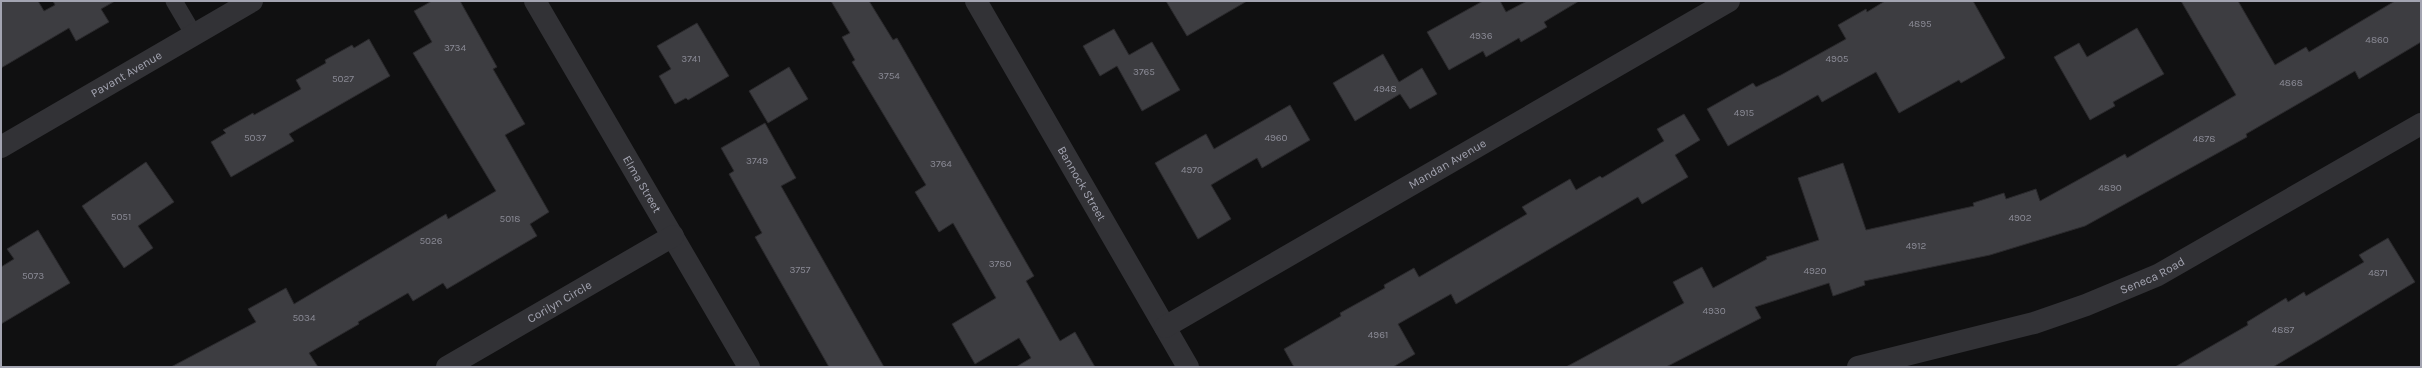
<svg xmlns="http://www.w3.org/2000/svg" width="2422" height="368" font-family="Karla,sans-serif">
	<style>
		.building { fill: #3d3d41; stroke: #2b2a2d }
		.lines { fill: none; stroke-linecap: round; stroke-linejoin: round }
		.service { stroke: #323236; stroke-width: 17 }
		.minor { stroke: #323236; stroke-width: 22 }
		.labels { text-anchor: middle; stroke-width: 4; stroke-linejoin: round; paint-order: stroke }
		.number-label { font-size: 10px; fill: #8a8a95 }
		.street-label { font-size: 12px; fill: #a3a4b1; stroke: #0b0b0c }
	</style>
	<rect width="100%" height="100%" fill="#101011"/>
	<path class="building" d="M1,1h37l6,10 11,-6 -2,-4h62l-14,8 8,13 -33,19 -7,-13 -68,40z
		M432,1h28l37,66 -4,2 32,55 -20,11 44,77 -19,12 7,12 -90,53 -4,-6 -30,18 -5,-8 -50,29 1,2 -50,29 9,14h-147l85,-45 -8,-13 38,-21 8,16 152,-90 2,5 48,-28 -83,-138 19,-11 -18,-31z
		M831,1h38l24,39 4,-2 137,238 -8,5 34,60 15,-9 20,35h-79l15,-9 -12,-20 -44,26 -23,-40 44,-26 -43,-75 -14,9 -24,-40 11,-7 -74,-123 3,-2 -13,-23 8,-4z
		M1166,1h81l-60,35z
		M1483,1h17l6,11 21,-11h52l-35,21 3,5 -26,15 -2,-4 -33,19 -3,-6 -34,19 -22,-38z
		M1885,1h88l32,57 -44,25 -2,-3 -60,33 -23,-41 -54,30 -4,-7 -90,51 -21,-37 46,-26 3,4 25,-12 65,-36 -8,-14 28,-16 1,3z
		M2181,1h57l37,64 31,-18 3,5 86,-51h26v41l-62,37 -4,-8 -109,63 1,3 -162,89 -95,29 -126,26 1,4 -32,11 -4,-13 -74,24 6,11 -95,49h-100l118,-64 -11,-21 29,-15 11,21 54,-29 -1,-2 53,-17 -21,-62 45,-15 23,67 108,-24 -1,-3 31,-10 2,6 30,-10 4,12 85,-47 2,4 109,-63z
		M697,23l32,53 -41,24 -2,-2 -11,6 -16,-28 12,-7 -14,-23z
		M2137,28l27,46 -51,28 2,4 -25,14 -36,-63 25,-14 8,14z
		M1114,29l15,26 23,-13 28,48 -38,21 -25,-45 -17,10 -17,-30z
		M369,39l21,37 -101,58 5,7 -63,36 -20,-35 15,-9 -3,-3 30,-17 1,2 47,-26 -5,-9 30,-17 -1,-3 27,-15 2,3z
		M1383,54l16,28 23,-14 15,26 -27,15 -10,-15 -45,27 -22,-38z
		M789,67l19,32 -40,24 -19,-32z
		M1290,105l20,35 -48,28 -5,-10 -46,27 20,34 -33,20 -43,-76 51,-29 8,15z
		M1684,114l16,26 -25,15 13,22 -46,27 -4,-7 -182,107 -5,-10 -53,30 17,30 -22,13h-99l-10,-18 57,-33 -1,-3 45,-25 -1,-3 30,-17 5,9 108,-63 -5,-7 48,-28 6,11 24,-14 2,2 62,-37 -7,-12z
		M765,123l31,55 -15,8 103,181h-55l-74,-130 7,-4 -33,-59 5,-3 -13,-23z
		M146,162l28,40 -36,24 15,22 -29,20 -42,-62z
		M38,230l32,53 -69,41v-57l13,-8 -7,-10z
		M2388,238l27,44 -86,52 -56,33h-98l73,-42 -1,-3 39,-24 2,4 16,-10 2,4 58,-34 -5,-7z"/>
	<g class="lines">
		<path class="service" d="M174,1l20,34"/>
		<g class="minor">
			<path id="s1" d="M535,1l214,366"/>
			<path id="s2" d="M976,1l212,366"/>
			<path id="s3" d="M1,147l251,-146"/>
			<path id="s4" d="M1165,327l564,-326"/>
			<path id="s5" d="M447,367l226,-131"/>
			<path id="s6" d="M1858,367l176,-44 52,-18 72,-30 263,-151"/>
		</g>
	</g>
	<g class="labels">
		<g class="number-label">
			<text x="1920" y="27">4895</text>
			<text x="1481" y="39">4936</text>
			<text x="2377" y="43">4860</text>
			<text x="455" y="51">3734</text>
			<text x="691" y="62">3741</text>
			<text x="1837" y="62">4905</text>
			<text x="1144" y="75">3765</text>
			<text x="889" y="79">3754</text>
			<text x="343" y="82">5027</text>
			<text x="2291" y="86">4868</text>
			<text x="1385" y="92">4948</text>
			<text x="1744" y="116">4915</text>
			<text x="255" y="141">5037</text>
			<text x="1276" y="141">4960</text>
			<text x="2204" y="142">4878</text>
			<text x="757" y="164">3749</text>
			<text x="941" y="167">3764</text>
			<text x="1192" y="173">4970</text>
			<text x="2110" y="191">4890</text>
			<text x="121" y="220">5051</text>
			<text x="2020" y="221">4902</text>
			<text x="510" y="222">5018</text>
			<text x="431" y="244">5026</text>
			<text x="1916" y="249">4912</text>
			<text x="1000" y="267">3780</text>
			<text x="800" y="273">3757</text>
			<text x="1815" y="274">4920</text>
			<text x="2378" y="276">4871</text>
			<text x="33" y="279">5073</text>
			<text x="1714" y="314">4930</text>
			<text x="304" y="321">5034</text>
			<text x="2283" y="333">4887</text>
			<text x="1378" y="338">4961</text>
		</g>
		<g class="street-label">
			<text dy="4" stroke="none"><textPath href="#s3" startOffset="145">Pavant Avenue</textPath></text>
			<text dy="4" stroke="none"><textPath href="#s4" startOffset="326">Mandan Avenue</textPath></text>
			<text dy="4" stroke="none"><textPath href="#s1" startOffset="212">Elma Street</textPath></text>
			<text dy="4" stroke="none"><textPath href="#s2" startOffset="211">Bannock Street</textPath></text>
			<text dy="4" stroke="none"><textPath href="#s6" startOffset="309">Seneca Road</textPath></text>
			<text dy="4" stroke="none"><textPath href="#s5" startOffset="130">Corilyn Circle</textPath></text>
		</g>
	</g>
	<rect width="2422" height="368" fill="none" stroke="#a3a4b1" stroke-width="4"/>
</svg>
